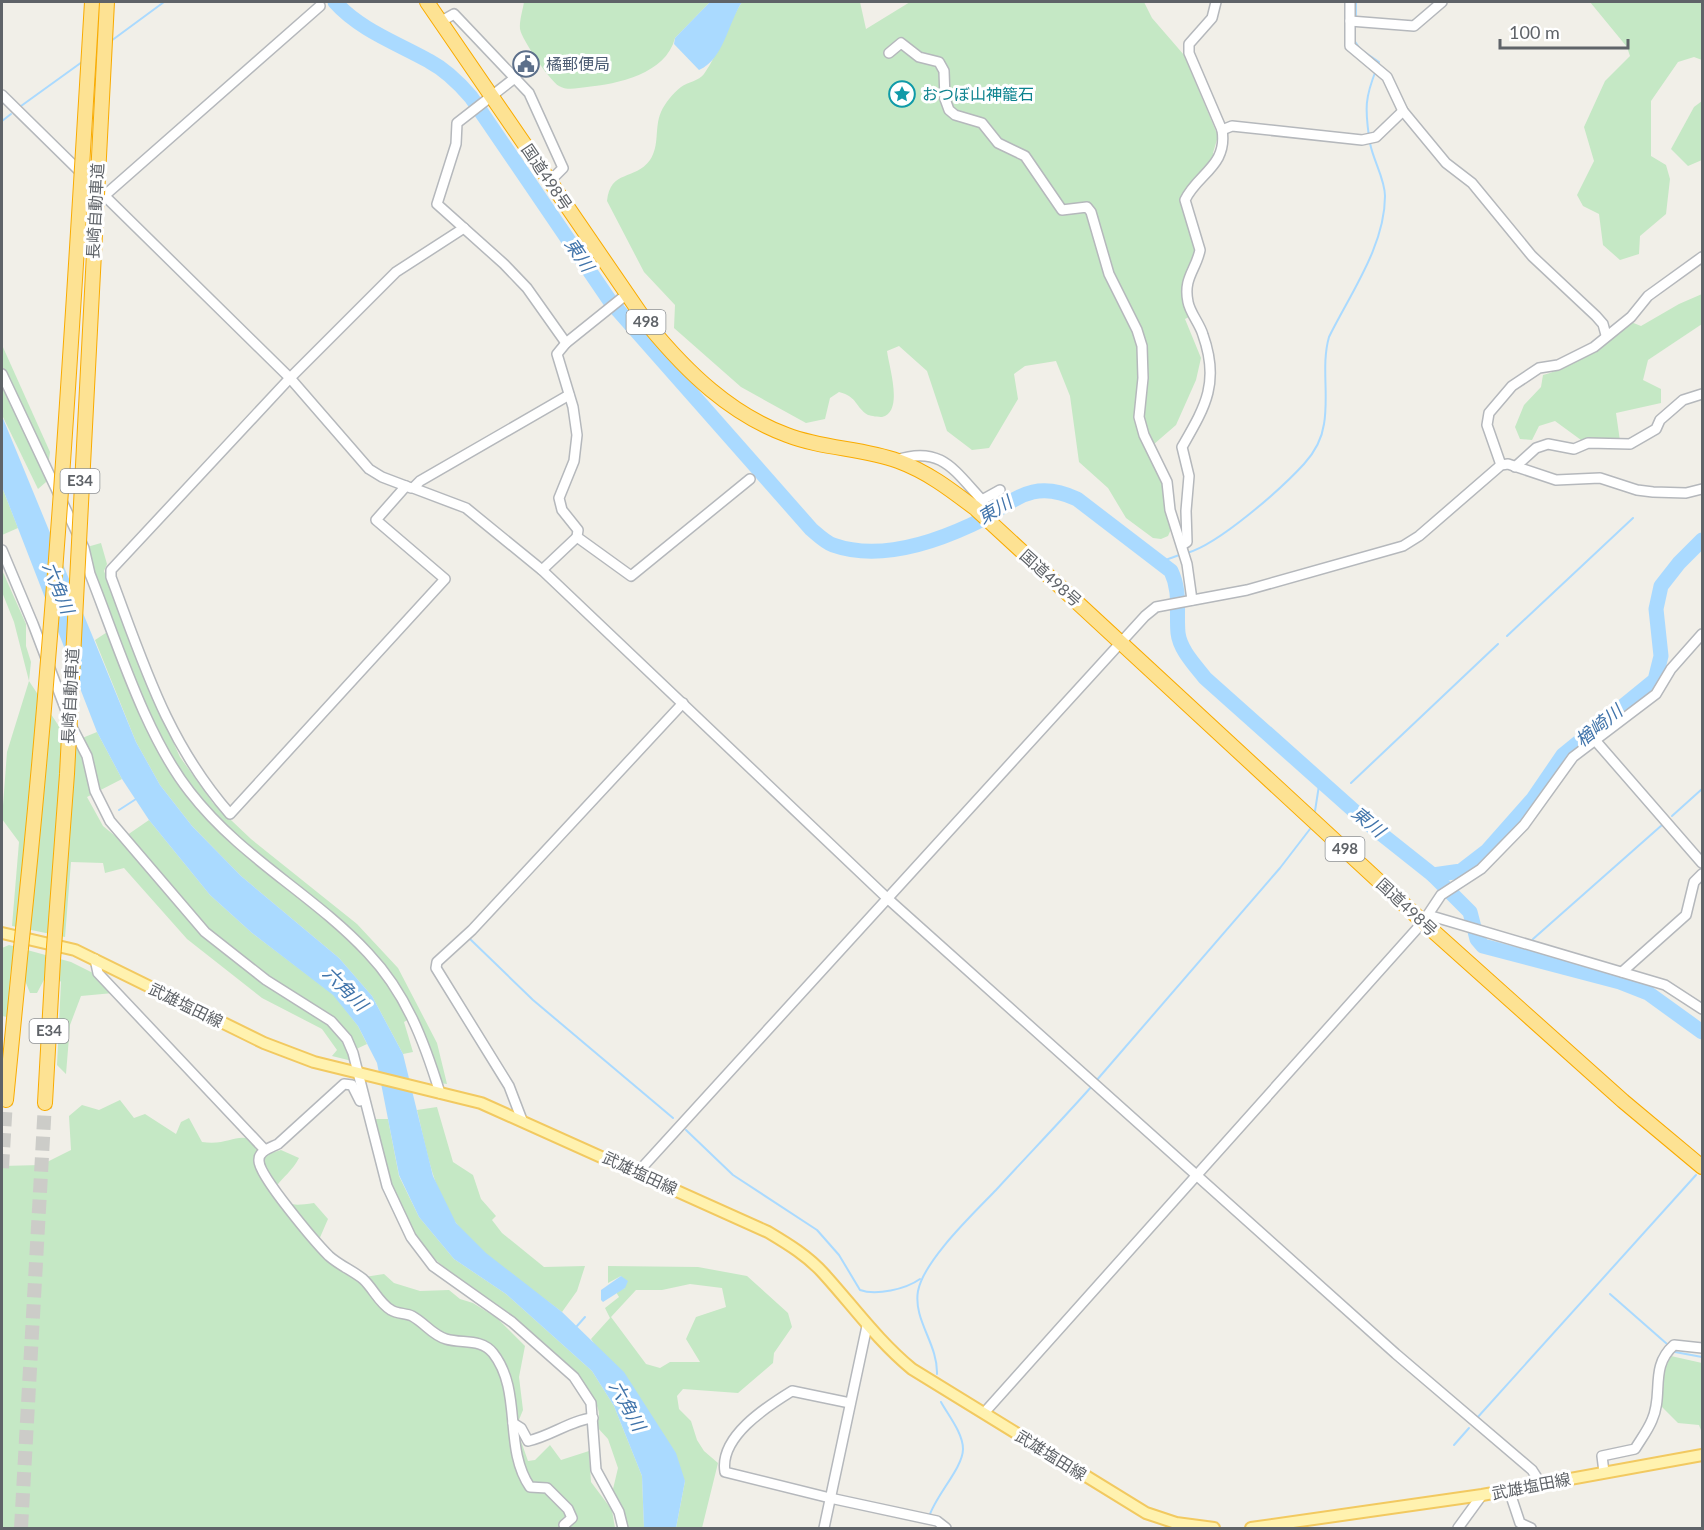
<svg xmlns="http://www.w3.org/2000/svg" width="1704" height="1530" font-family="Lato,'Noto Sans JP',sans-serif">
<style>
.green{fill:#c5e8c5;fill-rule:evenodd}
.water{fill:#aadaff}
.lines{fill:none;stroke-linecap:round;stroke-linejoin:round}
.stream{stroke:#aadaff;stroke-width:2}
.river{stroke:#aadaff;stroke-width:15}
.highway-tunnel{stroke:#ccccc8;stroke-width:14;stroke-dasharray:14 7;stroke-linecap:butt}
.minor-casing{stroke:#b5b8bc;stroke-width:12}
.major-casing{stroke:#f2c960;stroke-width:14}
.highway-casing{stroke:#f9ab00;stroke-width:16}
.minor{stroke:#fff;stroke-width:9}
.major{stroke:#fff2af;stroke-width:10}
.highway{stroke:#fde293;stroke-width:14}
.highway-bridge-casing{stroke:#f9ab00;stroke-width:16;stroke-linecap:butt}
.highway-bridge{stroke:#fde293;stroke-width:14}
.labels{text-anchor:middle;stroke-width:6;stroke-linejoin:round;paint-order:stroke}
.shield{fill:#fff;stroke:#8f9295;stroke-width:1.5}
.shield-label{font-size:15px;font-weight:bold;fill:#5f6368}
.service-label{font-size:16px;fill:#4e5e75;stroke:#fff;text-anchor:start}
.culture-label{font-size:16px;fill:#0d838f;stroke:#fff;text-anchor:start}
.street-label{font-size:16px;fill:#5f6368;stroke:#fff}
.water-label{font-size:18px;font-style:italic;fill:#4174aa;stroke:#fff}
</style>
<rect width="100%" height="100%" fill="#f1efe8"/>
<g class="green">
<path d="M524,2H710L675,38C666,74 617,84 587,87C578,88 567,91 559,86C550,81 522,40 520,29C519,21 523,9 524,2Z"/>
<path d="M742,2H860L866,29L910,2H1144L1152,18L1184,55L1218,136L1213,153L1215,156L1182,198L1181,206L1196,251C1185,272 1177,293 1189,317L1185,319L1201,358L1196,380L1176,425L1146,451L1160,476L1172,527L1168,536L1161,539L1153,538L1126,518L1108,488L1079,462L1070,396L1056,361L1025,366L1014,374L1018,399L989,448L972,450L947,431L927,371L899,346L887,351C889,367 904,412 882,417C879,417 871,416 868,415C855,407 858,397 839,392L830,398L825,419L806,423L741,387L674,328L675,305L644,272L607,201C610,169 635,181 650,160C660,145 654,128 661,112C665,103 673,93 681,87C688,82 699,81 704,74C720,51 727,25 742,2Z"/>
<path d="M1590,2H1702V60L1694,57L1678,62L1651,101V156L1666,165L1670,179L1666,214L1640,236L1639,254L1620,260L1603,245L1599,214L1583,206L1577,195L1594,161L1584,127L1605,81L1630,56L1627,47Z"/>
<path d="M1702,101V160L1688,166L1671,149L1694,107Z"/>
<path d="M1702,294V324L1648,360L1643,380L1661,389V403L1616,413L1620,441L1581,440L1555,421L1539,426L1532,440L1520,439L1515,427L1524,405L1541,387L1543,375C1577,366 1605,346 1631,322L1641,326L1679,304Z"/>
<path d="M2,345L50,452L46,482L38,489L2,415Z"/>
<path d="M2,487L18,528L2,535Z"/>
<path d="M101,543L107,564L104,571L151,694L180,757L213,803L251,839L357,924L398,968L437,1043L447,1084L440,1083L416,1015L404,1022L413,1052L403,1054L372,996L339,958L241,876L192,826L160,785L136,742L95,640L115,627L92,573L87,547Z"/>
<path d="M2,570L26,624V646L31,662L29,681L70,743L97,732L122,779L87,797L103,826L120,840L149,820L210,895L252,933L334,995L358,1026L367,1044L350,1052L352,1061L332,1056L337,1050L322,1029L262,998L187,939L124,868L105,873L103,863L71,862L65,937L12,926L19,842L2,819L7,752L29,681L14,622L2,592Z"/>
<path d="M9,945L71,962L93,973L113,993L81,996L70,1025L66,1074L57,1065L61,982L55,975L46,976L37,993H30L20,968L11,969L7,1017L2,1016V948Z"/>
<path d="M120,1100L134,1118L145,1114L176,1134L181,1122L189,1118L202,1142C236,1147 241,1123 268,1154L281,1150L299,1158C293,1170 283,1177 275,1188C290,1207 291,1206 314,1203L328,1219L315,1249L358,1278L384,1274L394,1283L420,1291L449,1290L460,1299L473,1303L497,1318L525,1346L519,1377L523,1410L516,1427L528,1461L535,1460L550,1445L561,1460L589,1451L591,1482L612,1510L615,1528H2V1166L41,1165L71,1150L69,1116L82,1105L99,1110Z"/>
<path d="M437,1107L453,1162L473,1175L481,1199L496,1216L492,1220L502,1233L544,1267L585,1266L577,1291L562,1312C527,1285 483,1259 456,1223C433,1191 426,1147 417,1110Z"/>
<path d="M374,1119H388L399,1176L419,1217L454,1259L506,1294L592,1371L614,1406L642,1476L644,1528H629L613,1489L618,1468L608,1439L597,1427C598,1421 600,1414 598,1409C593,1381 511,1315 486,1297C461,1278 435,1265 417,1239C392,1203 384,1161 374,1119Z"/>
<path d="M608,1266L698,1267L747,1276L788,1313L792,1327L774,1353L773,1363L738,1393L683,1389L677,1396L679,1409L691,1421L697,1440L704,1451L718,1463L702,1528H676L685,1481L591,1339L610,1318L605,1308L619,1297L616,1292L625,1288L621,1276L608,1283ZM690,1284L722,1288L726,1307L696,1317L686,1339L700,1362H670L660,1368L646,1364L611,1317L636,1290H662Z"/>
<path d="M1671,1356L1702,1363V1433L1699,1425L1678,1423L1659,1404L1662,1374Z"/>
</g>
<g class="water">
<path d="M710,2H742C728,23 724,59 699,70L674,44L675,38Z"/>
<path d="M2,416L136,742L160,785L192,826L241,876L339,958L372,996L403,1054L433,1176L456,1223L486,1253L562,1312L624,1372L676,1453L685,1481L676,1528H644L642,1476L614,1406L592,1371L506,1294L454,1259L419,1217L399,1175L377,1063L358,1026L333,995L252,933L210,895L149,820L122,779L97,732L2,487Z"/>
<path d="M621,1276L628,1281L625,1288L603,1302L601,1300V1290Z"/>
</g>
<g class="lines">
<g class="stream">
<path d="M1356,2V19"/>
<path d="M1354,40L1360,49L1379,62L1378,65"/>
<path d="M111,41L164,2"/>
<path d="M21,106L82,62"/>
<path d="M2,121L11,114"/>
<path d="M1369,137C1365,108 1365,98 1376,70"/>
<path d="M1187,553C1219,544 1281,489 1304,464C1314,453 1322,438 1324,424C1329,395 1321,365 1329,337C1350,294 1385,246 1385,196C1385,179 1373,160 1370,143"/>
<path d="M1160,562L1182,554"/>
<path d="M1507,636L1633,518"/>
<path d="M1351,783L1498,644"/>
<path d="M119,810L136,799"/>
<path d="M1315,811L1320,779"/>
<path d="M1672,816L1702,789"/>
<path d="M470,939L533,1000L673,1118"/>
<path d="M1533,939L1662,825"/>
<path d="M1096,1081L1280,868L1310,829"/>
<path d="M686,1130L733,1175L817,1230L839,1255L860,1290C876,1296 906,1289 920,1279"/>
<path d="M1610,1294L1667,1344"/>
<path d="M577,1326L585,1317"/>
<path d="M1675,1352L1702,1357"/>
<path d="M937,1374C938,1344 913,1320 918,1291C924,1260 974,1213 996,1190C1028,1155 1061,1121 1092,1086"/>
<path d="M1477,1418L1696,1175"/>
<path d="M1454,1445L1469,1428"/>
<path d="M929,1517C935,1496 963,1468 963,1449C963,1433 948,1415 941,1402"/>
</g>
<g class="river">
<path d="M335,2C360,30 397,43 429,61C446,70 459,83 471,97L610,301L811,529C817,534 825,542 833,545C878,561 930,544 971,525C1011,506 1028,476 1077,499L1171,571C1181,592 1176,611 1178,633C1180,650 1195,665 1205,678L1370,825L1433,875L1470,912L1477,939L1483,946L1620,982L1648,993L1702,1032"/>
<path d="M1433,875L1461,871L1487,851L1533,799L1563,755L1655,680L1661,656L1656,609L1661,586L1679,563L1702,540"/>
</g>
<g class="highway-tunnel">
<path d="M2,1168L6,1100"/>
<path d="M21,1528L45,1103"/>
</g>
<g class="minor-casing">
<g id="minor">
<path d="M1350,2V46L1387,77L1403,111L1446,163L1472,183L1532,256L1596,316L1603,324L1606,335"/>
<path d="M1350,21L1414,26L1442,2"/>
<path d="M440,22L454,14L529,93L563,168L550,181"/>
<path d="M889,53L901,43L919,57L939,62L944,71L945,99L949,110L955,115L982,123L998,143L1025,156L1062,210L1087,207L1091,212L1109,274L1137,330L1142,346L1143,378L1139,417L1144,435L1167,482L1170,510L1187,564L1192,600"/>
<path d="M516,77L457,123L456,144L437,204L504,264L527,288L566,343"/>
<path d="M2,95L290,378L369,469L382,477L411,488"/>
<path d="M1222,130L1232,126L1362,140L1376,137L1403,111"/>
<path d="M104,196L320,6"/>
<path d="M627,294L566,343L557,354L573,407L577,435L574,461L559,498L562,510L578,530L577,537L631,576L750,479"/>
<path d="M2,374L84,548L90,574C117,642 145,735 190,792C241,858 313,894 368,953C406,993 424,1041 440,1093"/>
<path d="M569,395L420,481L413,488L466,508L542,570L887,898L1396,1354L1532,1470L1541,1484"/>
<path d="M896,460C941,445 954,470 982,500L976,509"/>
<path d="M1501,465L1487,425L1489,413L1512,386L1539,368L1558,365L1594,347L1631,317L1648,296L1702,257"/>
<path d="M1515,467L1536,448L1548,444L1574,449L1588,443L1630,444L1656,429L1660,420L1683,400L1702,394"/>
<path d="M406,486L376,520L445,579L230,814C167,742 144,665 111,577V570L290,378L396,272L464,228"/>
<path d="M982,500L1000,490"/>
<path d="M1182,545L1187,542L1186,511L1189,476L1182,447C1205,407 1220,383 1203,335C1200,324 1190,313 1188,302C1183,278 1196,270 1200,250L1185,200C1197,174 1228,166 1222,130L1189,53V44L1212,18L1216,2"/>
<path d="M2,550L33,624L73,729L87,756L95,791L110,821L205,932L266,980L331,1021L347,1039L353,1053L387,1186L411,1237L433,1266L512,1322L574,1377L591,1403L596,1470L619,1512L623,1528"/>
<path d="M542,570L577,537"/>
<path d="M1594,739L1702,863"/>
<path d="M1428,915L1665,985L1702,1009"/>
<path d="M95,959L98,973L265,1150"/>
<path d="M1622,972L1686,915L1694,882L1702,874"/>
<path d="M360,1101L352,1085L344,1084L278,1144C270,1148 258,1151 259,1161C259,1176 316,1243 329,1256C339,1265 353,1271 363,1279C373,1288 379,1303 391,1310C397,1314 406,1313 412,1316C425,1323 432,1335 446,1339C462,1344 481,1338 493,1353C523,1391 503,1448 530,1487L547,1488L568,1509L572,1518L564,1525"/>
<path d="M522,1120L509,1086L436,968L437,962L472,930L683,703"/>
<path d="M638,1172L1145,616L1156,607L1247,590L1403,546L1419,536L1501,465L1508,464L1556,480L1600,478L1637,490L1653,492L1686,493L1702,489"/>
<path d="M850,1403L792,1391C766,1407 719,1437 725,1472L830,1498L937,1521L946,1528"/>
<path d="M984,1413L1423,922L1441,895L1481,869L1524,825L1573,757L1656,694L1671,669L1702,634"/>
<path d="M513,1423L521,1428L528,1441C551,1436 571,1420 593,1418"/>
<path d="M1604,1472L1602,1456L1635,1449C1641,1439 1648,1430 1652,1420C1664,1394 1649,1367 1674,1345L1702,1348"/>
<path d="M1509,1490L1520,1523L1531,1528"/>
<path d="M824,1528L867,1326"/>
<path d="M1458,1528L1482,1495"/>
</g>
</g>
<g class="major-casing">
<g id="major">
<path d="M2,933L75,950L264,1043L314,1062L481,1103L768,1232C788,1244 808,1256 824,1274C853,1306 878,1341 912,1369L1146,1513L1176,1523L1214,1528"/>
<path d="M1251,1528L1482,1495L1702,1455"/>
</g>
</g>
<g class="highway-casing">
<g id="highway">
<path d="M427,2L649,326C687,372 730,414 787,435C823,449 863,448 898,461C928,472 951,490 976,509L1423,922L1623,1101L1702,1167"/>
<path d="M6,1100L21,948"/>
<path d="M45,1103L53,960"/>
</g>
</g>
<use href="#minor" class="minor"/>
<use href="#major" class="major"/>
<use href="#highway" class="highway"/>
<g class="highway-bridge-casing">
<g id="highway-bridge">
<path d="M21,948C55,633 73,317 92,2"/>
<path d="M53,960L67,774L107,2"/>
</g>
</g>
<use href="#highway-bridge" class="highway-bridge"/>
</g>
<defs>
<g id="civic-ring" transform="scale(1.35)"><circle r="9.5" fill="#fff" stroke="#5c6f8a" stroke-width="1.5"/><path d="M-.6-6.5H3V-4.5H.6V-3L4-1V1h2V6H-6V1h2V-1L-.6-3ZM-1.2 2.5V6h2.4V2.5Z" fill="#5c6f8a"/></g>
<g id="sight-ring" transform="scale(1.35)"><circle r="9.5" fill="#fff" stroke="#0f9aa8" stroke-width="1.5"/><path d="M0-6L1.8-2.2L6-1.7L2.9 1.2L3.7 5.4L0 3.3L-3.7 5.4L-2.9 1.2L-6-1.7L-1.8-2.2Z" fill="#0f9aa8"/></g>
</defs>
<g fill-rule="evenodd">
<use href="#civic-ring" x="526" y="64"/>
<use href="#sight-ring" x="902" y="94"/>
</g>
<g class="labels">
<g class="shield">
<rect x="626.5" y="310" width="39" height="24" rx="4.5"/>
<rect x="60.5" y="469" width="39" height="24" rx="4.5"/>
<rect x="1325.5" y="837" width="39" height="24" rx="4.5"/>
<rect x="29.5" y="1019" width="39" height="24" rx="4.5"/>
</g>
<g class="shield-label">
<text x="646" y="327">498</text>
<text x="80" y="486">E34</text>
<text x="1345" y="854">498</text>
<text x="49" y="1036">E34</text>
</g>
<g class="service-label">
<text x="546" y="70">橘郵便局</text>
</g>
<g class="culture-label">
<text x="922" y="100">おつぼ山神籠石</text>
</g>
<g class="street-label">
<text transform="translate(547 177) rotate(56)" y="6">国道498号</text>
<text transform="translate(95 211) rotate(-87)" y="6">長崎自動車道</text>
<text transform="translate(1051 578) rotate(42)" y="6">国道498号</text>
<text transform="translate(70 696) rotate(-87)" y="6">長崎自動車道</text>
<text transform="translate(1407 907) rotate(43)" y="6">国道498号</text>
<text transform="translate(186 1005) rotate(26)" y="6">武雄塩田線</text>
<text transform="translate(640 1173) rotate(25)" y="6">武雄塩田線</text>
<text transform="translate(1051 1455) rotate(32)" y="6">武雄塩田線</text>
<text transform="translate(1531 1486) rotate(-11)" y="6">武雄塩田線</text>
</g>
<g class="water-label">
<text transform="translate(579 255) rotate(56)" y="6">東川</text>
<text transform="translate(995 510) rotate(-31)" y="6">東川</text>
<text transform="translate(58 588) rotate(68)" y="6">六角川</text>
<text transform="translate(1599 726) rotate(-39)" y="6">楢崎川</text>
<text transform="translate(1368 822) rotate(40)" y="6">東川</text>
<text transform="translate(345 989) rotate(45)" y="6">六角川</text>
<text transform="translate(627 1406) rotate(61)" y="6">六角川</text>
</g>
</g>
<rect width="1704" height="1530" fill="none" stroke="#5f6368" stroke-width="6"/>
<path d="M1500 39v9h128v-9" fill="none" stroke="#5f6368" stroke-width="3"/>
<text x="1509" y="39" font-size="18" fill="#5f6368" stroke="#ffffff" stroke-width="4.5" paint-order="stroke">100 m</text>
</svg>
